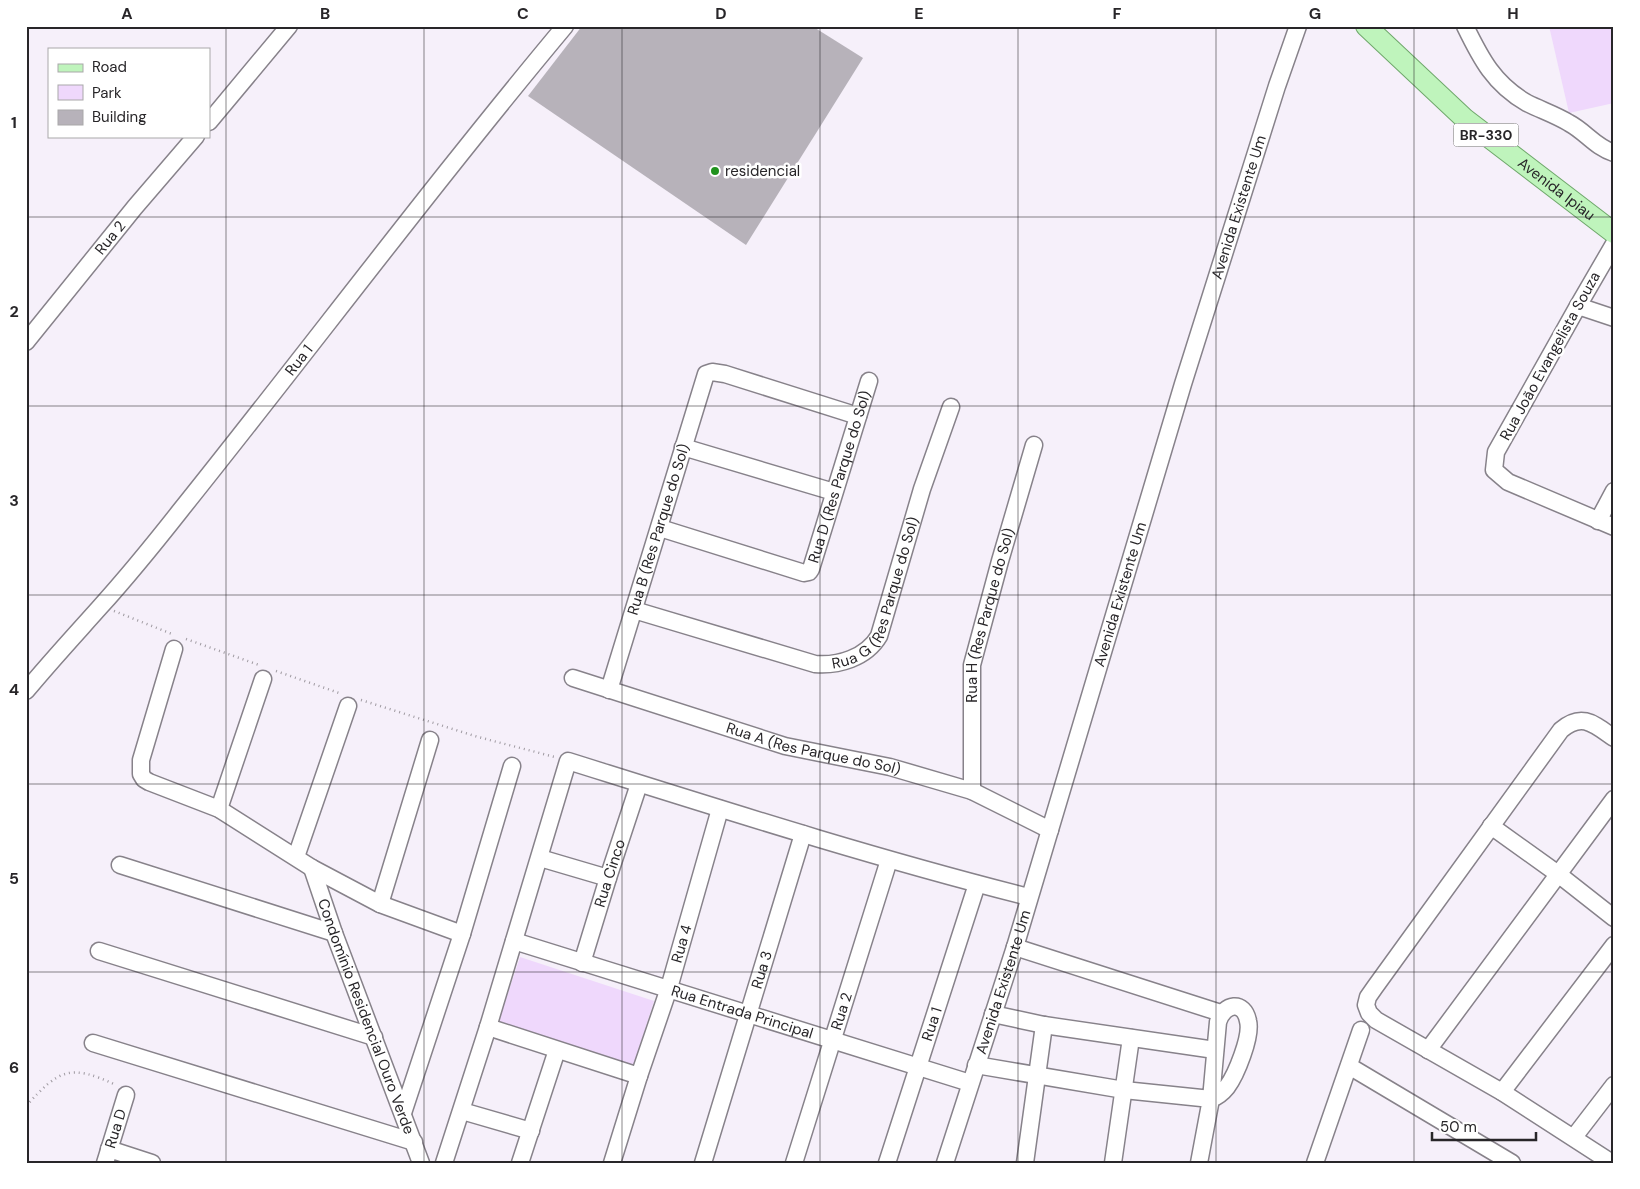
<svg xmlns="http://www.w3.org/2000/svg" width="1640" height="1189" font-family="'DM Sans',sans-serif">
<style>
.green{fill:#efd8fc}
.building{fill:#b7b2ba}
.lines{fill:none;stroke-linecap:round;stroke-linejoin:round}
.minor-casing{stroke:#87828a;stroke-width:19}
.major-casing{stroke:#6fa76b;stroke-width:22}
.path{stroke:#9f9aa1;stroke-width:2.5;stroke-dasharray:1 4;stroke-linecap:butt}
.minor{stroke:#fff;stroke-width:16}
.major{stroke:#bff4bc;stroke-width:20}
.grid{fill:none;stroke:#282629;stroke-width:1;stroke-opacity:0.55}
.poi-dot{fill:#20921d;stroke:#fff;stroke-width:2}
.labels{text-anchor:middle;stroke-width:5;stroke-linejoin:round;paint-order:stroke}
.shield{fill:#fff;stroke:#686769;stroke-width:1}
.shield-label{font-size:14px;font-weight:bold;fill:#282629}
.poi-label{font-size:15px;fill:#282629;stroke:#fff;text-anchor:start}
.street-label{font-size:15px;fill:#282629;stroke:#fff}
.neatline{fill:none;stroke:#282629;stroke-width:2}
.grid-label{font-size:16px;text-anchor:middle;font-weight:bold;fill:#282629}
</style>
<rect width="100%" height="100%" fill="#f6f0fa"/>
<g class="green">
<path d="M1549,26H1614V103L1569,113Z"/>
<path d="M520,957L654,1001L633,1067L498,1023Z"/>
</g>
<path class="building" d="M582,26H812L863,58L746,245L528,96Z"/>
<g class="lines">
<g class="minor-casing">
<g id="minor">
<path d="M1465,26C1481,59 1494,84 1527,103C1541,110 1556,115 1569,123C1586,132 1595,147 1614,153"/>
<path d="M209,122L289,26"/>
<path d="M1614,244L1578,306L1496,452L1494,470L1508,482L1614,527"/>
<path d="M1578,306L1614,318"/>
<path id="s1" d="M26,342L135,207L196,136"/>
<path d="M683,447L834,492"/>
<path d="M1598,521L1614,491"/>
<path id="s2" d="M660,528L804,573L809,572L811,569L869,381"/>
<path id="s3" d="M634,610L815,664C838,666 866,658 879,636L922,489L951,407"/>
<path d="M174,649L141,760V774L144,779L149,782L219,809L312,868L380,904L462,934"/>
<path id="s4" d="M573,678L785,746L890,767L972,791L1050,830"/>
<path id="s5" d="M609,690L706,374L712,372L725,374L858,416"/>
<path id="s6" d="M26,691C50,662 75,635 100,607C128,576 154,544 180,511C309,350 433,184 565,26"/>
<path id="s7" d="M972,791V665L1000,561L1034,445"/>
<path d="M219,809L263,679"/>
<path d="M1491,826L1558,874L1614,918"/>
<path d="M296,857L348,706"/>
<path d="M540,858L608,878"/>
<path d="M120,865L334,933"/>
<path id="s8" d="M312,868L334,933L421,1163"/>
<path d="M380,904L430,740"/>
<path id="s9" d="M514,941L970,1083"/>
<path d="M1015,947L1221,1013"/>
<path d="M99,951L374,1037"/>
<path id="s10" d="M582,963L608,878L639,784"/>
<path d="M993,1014L1044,1025L1215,1050"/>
<path d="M488,1027L639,1076"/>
<path d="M93,1043L414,1142"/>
<path d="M1428,1050L1614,799"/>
<path d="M976,1065L1124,1090L1211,1099C1217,1097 1223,1092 1227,1087C1236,1075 1252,1036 1248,1021C1244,1000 1224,1003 1218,1022L1211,1099L1199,1163"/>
<path d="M1349,1066L1512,1163"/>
<path d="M1502,1092L1614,945"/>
<path d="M462,1111L531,1131"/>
<path d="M403,1113L462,934L512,766"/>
<path d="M1574,1137L1614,1085"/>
<path d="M109,1149L152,1163"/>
<path id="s11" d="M105,1163L126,1095"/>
<path d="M444,1163L488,1027L568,761C721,809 874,858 1029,897"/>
<path d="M520,1163L557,1050"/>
<path id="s12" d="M612,1163L639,1076L669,988L720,809"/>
<path id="s13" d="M703,1163L803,834"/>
<path id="s14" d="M794,1163L889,860"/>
<path id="s15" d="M887,1163L977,884"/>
<path id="s16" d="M945,1163L1015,947L1183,384L1277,86L1298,26"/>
<path d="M1025,1163L1044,1025"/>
<path d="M1113,1163L1131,1038"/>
<path d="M1315,1163L1361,1030"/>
<path d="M1612,1163L1502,1092L1376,1020L1369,1013L1366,1005L1368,997L1375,987L1561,730C1582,712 1594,724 1614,738"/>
</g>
</g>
<g class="major-casing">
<g id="major">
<path id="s17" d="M1366,26L1465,119L1614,233"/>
</g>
</g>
<g class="path">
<path d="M114,611L172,634"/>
<path d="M186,639L259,665"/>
<path d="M276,671L342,694"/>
<path d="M361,700L478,737L555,757"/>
<path d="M26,1106C59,1070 69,1063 116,1085"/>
</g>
<use href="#minor" class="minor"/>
<use href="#major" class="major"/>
</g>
<path class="grid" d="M226,26V1163M424,26V1163M622,26V1163M820,26V1163M1018,26V1163M1216,26V1163M1414,26V1163M26,217H1614M26,406H1614M26,595H1614M26,784H1614M26,972H1614"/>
<circle class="poi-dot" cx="715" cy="171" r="5"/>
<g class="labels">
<rect class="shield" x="1453.5" y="123.5" width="65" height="23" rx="4"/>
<g class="shield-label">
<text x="1486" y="140">BR-330</text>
</g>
<g class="poi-label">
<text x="725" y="176">residencial</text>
</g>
<g class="street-label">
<text dy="5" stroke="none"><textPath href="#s17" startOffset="251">Avenida Ipiau</textPath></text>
<text dy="5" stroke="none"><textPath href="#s16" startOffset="1000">Avenida Existente Um</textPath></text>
<text dy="5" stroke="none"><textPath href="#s1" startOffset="134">Rua 2</textPath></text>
<text transform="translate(1550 356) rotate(-61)" y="5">Rua João Evangelista Souza</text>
<text dy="5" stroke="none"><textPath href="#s6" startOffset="429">Rua 1</textPath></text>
<text dy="5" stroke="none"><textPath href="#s2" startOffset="256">Rua D (Res Parque do Sol)</textPath></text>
<text dy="5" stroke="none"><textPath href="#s5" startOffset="168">Rua B (Res Parque do Sol)</textPath></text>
<text dy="5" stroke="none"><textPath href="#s3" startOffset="296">Rua G (Res Parque do Sol)</textPath></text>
<text dy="5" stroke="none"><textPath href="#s16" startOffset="595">Avenida Existente Um</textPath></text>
<text dy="5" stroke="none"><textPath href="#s7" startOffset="178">Rua H (Res Parque do Sol)</textPath></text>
<text dy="5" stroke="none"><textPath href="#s4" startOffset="251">Rua A (Res Parque do Sol)</textPath></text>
<text dy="5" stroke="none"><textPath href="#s10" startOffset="94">Rua Cinco</textPath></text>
<text dy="5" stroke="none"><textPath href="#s12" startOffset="230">Rua 4</textPath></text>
<text dy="5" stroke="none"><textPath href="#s13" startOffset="202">Rua 3</textPath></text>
<text dy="5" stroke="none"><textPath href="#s16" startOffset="190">Avenida Existente Um</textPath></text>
<text dy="5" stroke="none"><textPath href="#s14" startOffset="159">Rua 2</textPath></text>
<text dy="5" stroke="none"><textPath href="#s9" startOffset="239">Rua Entrada Principal</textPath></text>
<text dy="5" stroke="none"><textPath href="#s8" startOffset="158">Condomínio Residencial Ouro Verde</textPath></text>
<text dy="5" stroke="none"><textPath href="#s15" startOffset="146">Rua 1</textPath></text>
<text dy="5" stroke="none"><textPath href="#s11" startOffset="36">Rua D</textPath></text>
</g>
</g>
<rect width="1640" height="1189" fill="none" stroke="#ffffff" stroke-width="55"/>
<rect x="48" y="48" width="162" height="90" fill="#ffffff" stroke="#a9a8a9"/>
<rect x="58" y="64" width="25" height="8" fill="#bff4bc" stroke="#a9a8a9"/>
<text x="92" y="72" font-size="15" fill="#282629">Road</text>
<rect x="58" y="85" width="25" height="15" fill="#efd8fc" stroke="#a9a8a9"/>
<text x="92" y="98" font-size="15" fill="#282629">Park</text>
<rect x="58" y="110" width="25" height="15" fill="#b7b2ba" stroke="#a9a8a9"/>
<text x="92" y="122" font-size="15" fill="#282629">Building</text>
<path d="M1432 1132v8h104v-8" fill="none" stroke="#282629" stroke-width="2.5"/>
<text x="1440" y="1132" font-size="15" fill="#282629" stroke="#ffffff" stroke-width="4" paint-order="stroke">50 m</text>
<rect x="28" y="28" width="1584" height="1134" class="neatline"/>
<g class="grid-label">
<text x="127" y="19">A</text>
<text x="325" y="19">B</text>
<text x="523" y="19">C</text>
<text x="721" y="19">D</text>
<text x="919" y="19">E</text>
<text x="1117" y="19">F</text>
<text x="1315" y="19">G</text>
<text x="1513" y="19">H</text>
<text x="14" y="128">1</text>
<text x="14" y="317">2</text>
<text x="14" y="506">3</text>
<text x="14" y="695">4</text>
<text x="14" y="884">5</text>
<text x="14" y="1073">6</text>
</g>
</svg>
